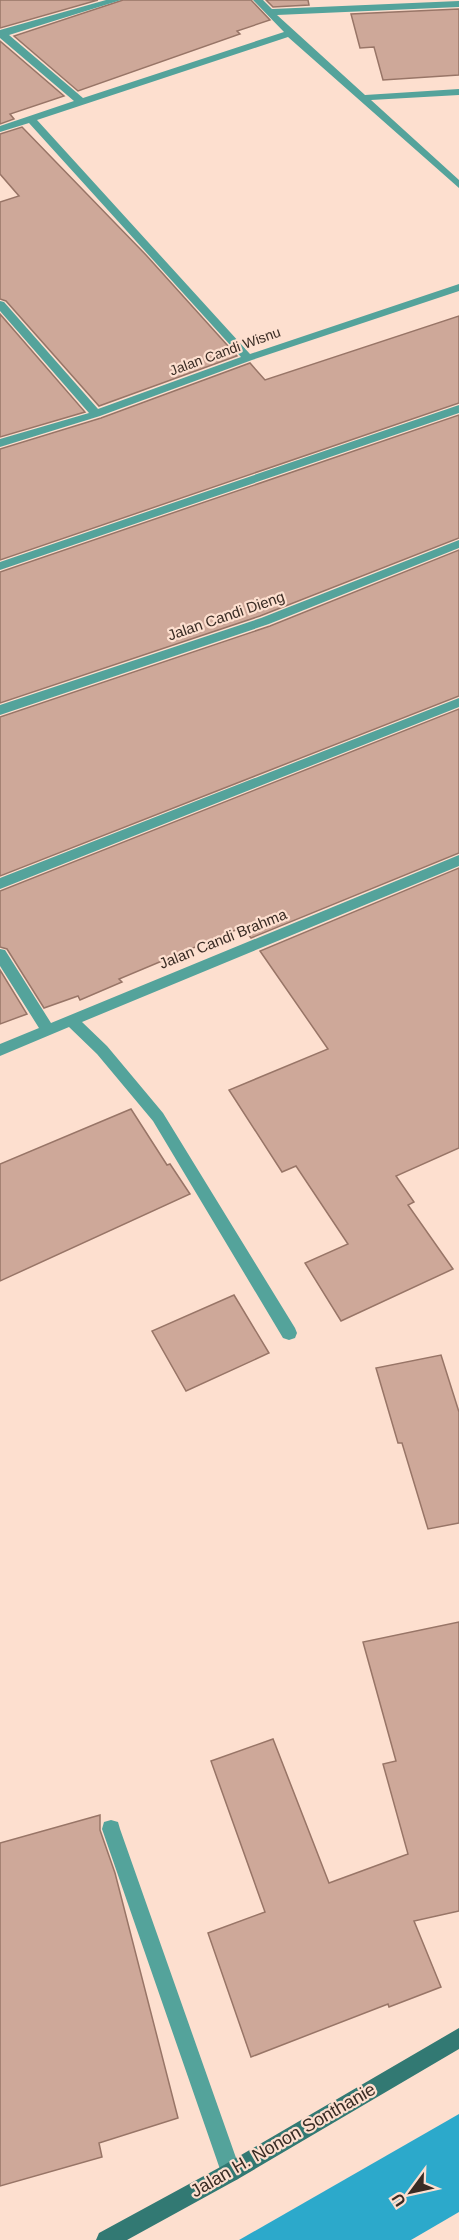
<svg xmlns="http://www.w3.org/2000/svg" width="459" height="2240" font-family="Helvetica,sans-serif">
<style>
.water{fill:#2ca9cb}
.building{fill:#cea899;stroke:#987567;stroke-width:1.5}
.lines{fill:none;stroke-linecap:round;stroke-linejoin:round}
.lane{fill:#54a39b;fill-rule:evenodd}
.street{fill:#54a39b;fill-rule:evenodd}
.secondary{fill:#327973;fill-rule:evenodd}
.labels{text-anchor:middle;stroke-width:4.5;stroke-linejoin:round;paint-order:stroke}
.far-street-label{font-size:14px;fill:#3a2c24;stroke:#fddfcf}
.street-label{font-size:15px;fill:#3a2c24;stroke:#fddfcf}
.near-street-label{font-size:18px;fill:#3a2c24;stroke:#fddfcf}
</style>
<rect width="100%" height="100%" fill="#fddfcf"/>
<path class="water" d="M459,2114V2212L411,2240H239Z"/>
<g class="building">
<path d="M0,0H98L0,28Z"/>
<path d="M123,0H251L270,20L237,31L240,34L78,91L14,36Z"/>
<path d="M266,0H308L309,5L273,7Z"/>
<path d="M459,9V75L383,80L374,47L360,48L351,14Z"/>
<path d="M0,41L64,96L10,114L14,119L0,124Z"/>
<path d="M22,127L146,255L237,356L99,406L6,301L0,299V202L19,196L0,174V134Z"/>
<path d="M0,314L85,412L0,437Z"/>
<path d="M459,316V403L0,560V449L101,418L250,363L265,380Z"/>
<path d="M459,415V538L260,616L0,703V572Z"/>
<path d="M459,550V696L0,876V717L270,626Z"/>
<path d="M459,709V853L251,938L243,927L119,979L122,982L80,1000L78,996L44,1008L7,949L0,947V891Z"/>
<path d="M459,868V1148L396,1176L414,1202L408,1205L453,1269L341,1321L305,1263L348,1244L296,1166L282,1172L229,1090L328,1049L260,951Z"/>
<path d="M0,970L27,1014L0,1024Z"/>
<path d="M131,1109L167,1165L170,1164L190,1194L0,1281V1164Z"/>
<path d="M234,1295L269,1353L186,1391L152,1331Z"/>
<path d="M441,1355L459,1412V1523L428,1529L402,1443H398L376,1368Z"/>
<path d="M459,1622V1911L414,1921L441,1987L389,2007L388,2004L251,2057L208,1933L265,1912L211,1761L273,1739L329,1883L408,1854L383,1764L396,1761L363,1642Z"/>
<path d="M100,1815V1830L115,1873L178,2118L99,2143L102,2157L0,2186V1843Z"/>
</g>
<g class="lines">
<path class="lane" d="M111,1820L118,1822L120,1829L241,2172L238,2179L231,2182L224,2179L221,2172L102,1829L104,1822Z"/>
<g class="street">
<path d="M106,0H121L9,35L83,98L284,32L253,0H263L272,9L459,1V7L277,15L365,95L459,89V95L371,100L459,180V188L288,37L37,120L250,354L459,284V291L252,360L100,416L0,447V439L89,413L0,311V301L4,302L98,409L241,357L29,123L0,132V126L74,101L0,38V30Z"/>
<path d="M459,405V413L0,570V562Z"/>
<path d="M459,540V548L269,624L0,715V705L261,618Z"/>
<path d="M459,698V707L0,889V878Z"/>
<path d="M459,855V866L82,1022L107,1046L163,1113L295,1328L297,1333L295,1338L289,1340L283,1338L153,1121L97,1054L69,1027L0,1056V1044L39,1028L0,966V949L5,950L51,1023Z"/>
</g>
<path class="secondary" d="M459,2028V2049L238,2179L127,2240H96L99,2233L224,2165Z"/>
</g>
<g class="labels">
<g class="far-street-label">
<text transform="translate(225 351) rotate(-20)" y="5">Jalan Candi Wisnu</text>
</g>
<g class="street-label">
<text transform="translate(226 616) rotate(-19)" y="5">Jalan Candi Dieng</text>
<text transform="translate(223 939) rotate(-22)" y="5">Jalan Candi Brahma</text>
</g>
<g class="near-street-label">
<text transform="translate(283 2140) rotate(-30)" y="6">Jalan H. Nonon Sonthanie</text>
</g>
</g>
<g transform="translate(411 2192) rotate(237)" stroke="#fddfcf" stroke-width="4.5" paint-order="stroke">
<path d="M0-4.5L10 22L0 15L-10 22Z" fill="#3a2c24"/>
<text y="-9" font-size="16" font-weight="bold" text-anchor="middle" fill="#3a2c24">U</text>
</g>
</svg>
